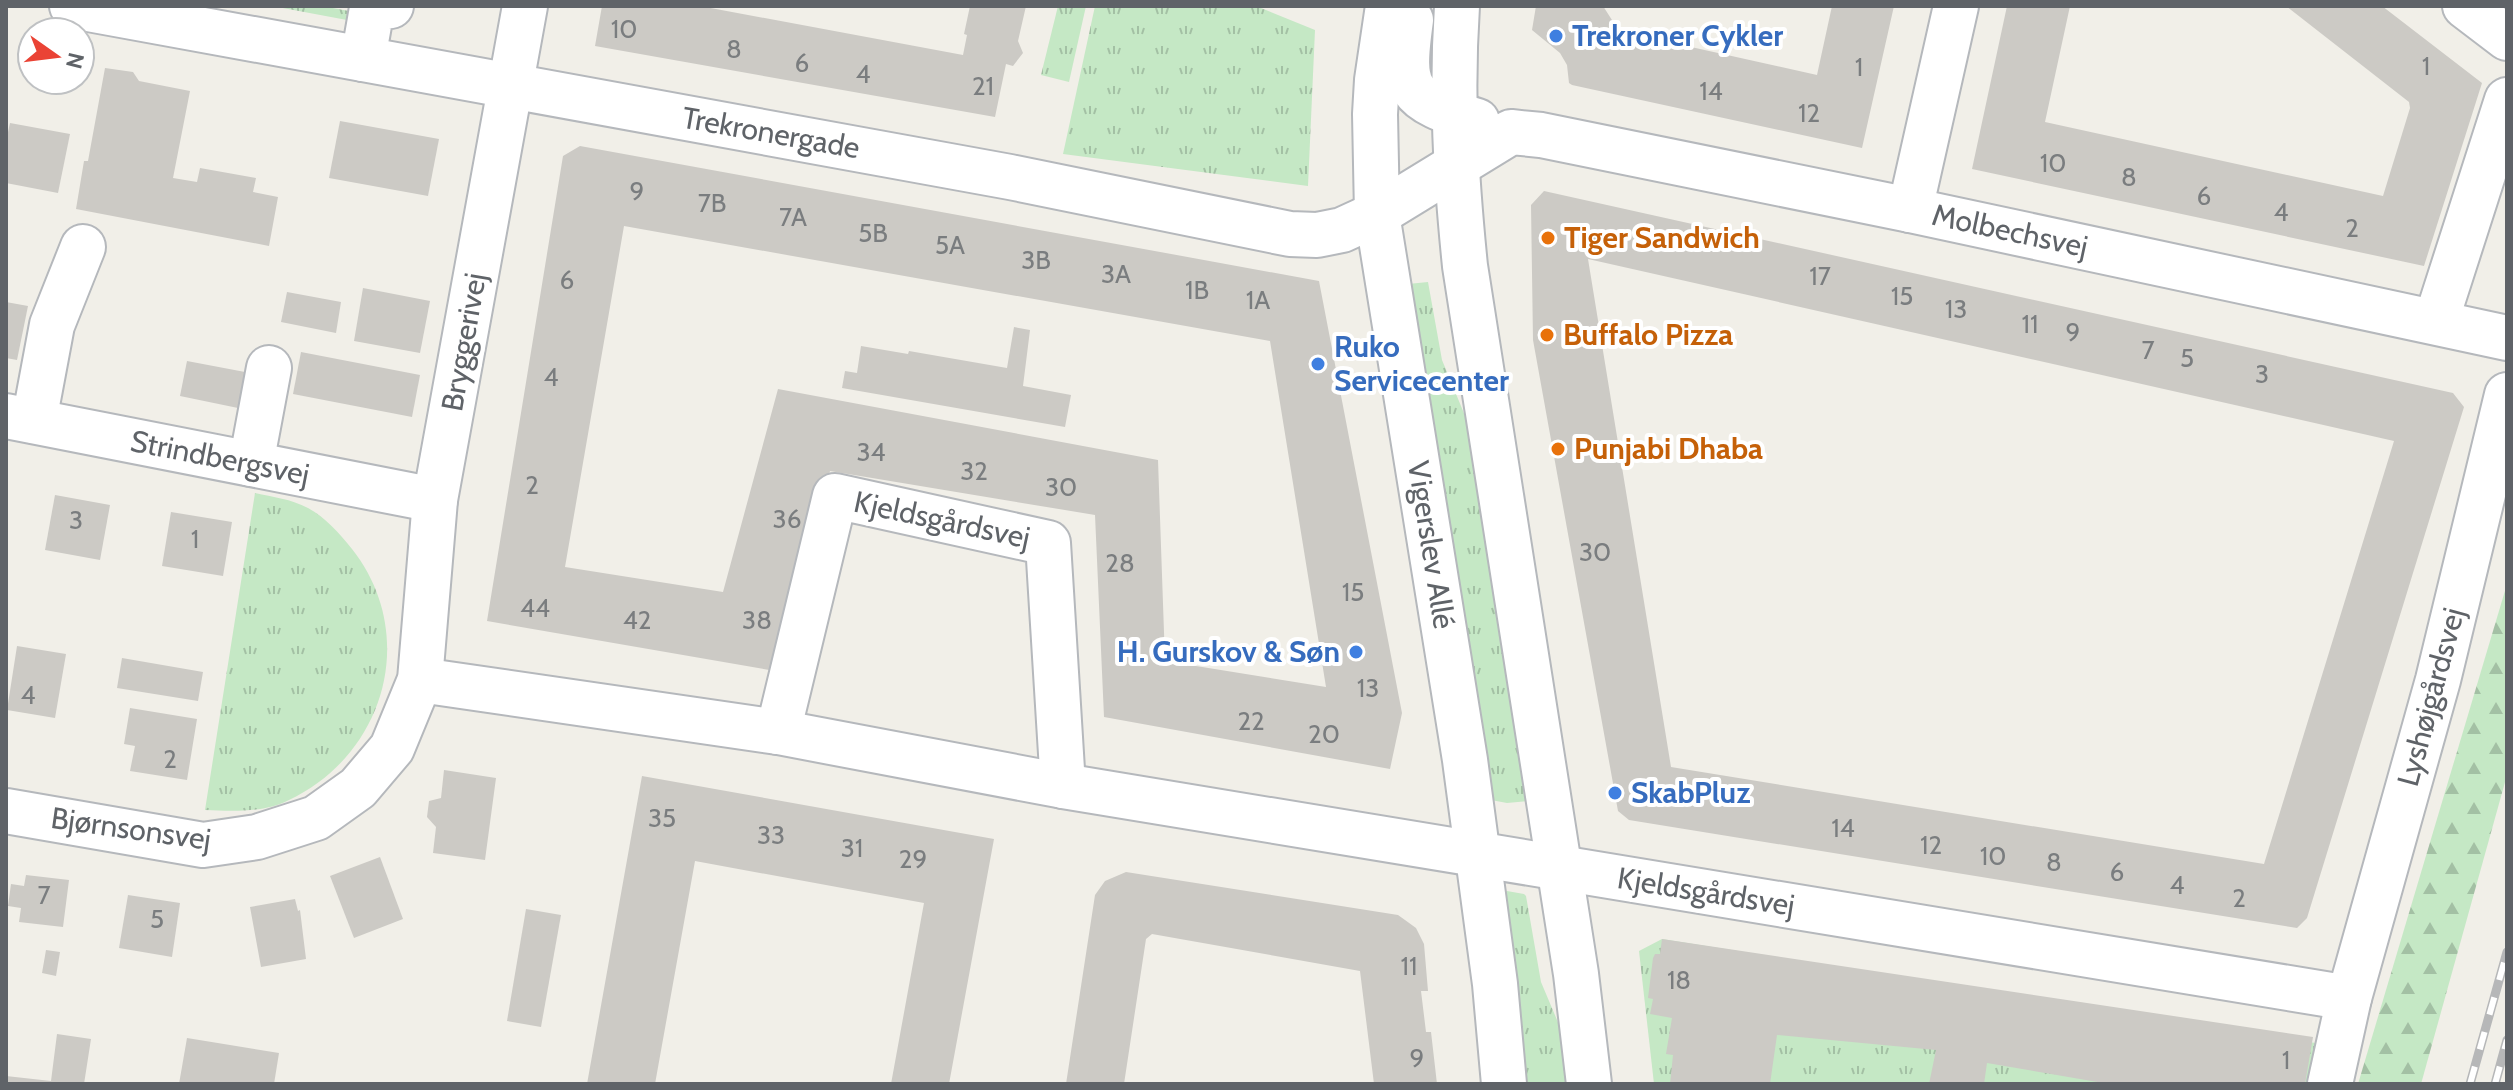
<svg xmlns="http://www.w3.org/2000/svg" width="2513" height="1090" font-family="Cabin,sans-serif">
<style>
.grass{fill:url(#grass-tufts)}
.forest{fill:url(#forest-firs)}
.building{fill:#cccac5;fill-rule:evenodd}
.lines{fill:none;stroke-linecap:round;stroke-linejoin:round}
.minor-casing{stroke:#b5b8bc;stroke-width:48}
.minor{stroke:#fff;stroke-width:44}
.rail-casing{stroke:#b6b7b8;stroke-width:9}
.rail{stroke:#fff;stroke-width:6;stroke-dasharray:18;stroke-linecap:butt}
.shop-dot{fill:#3f7fe0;stroke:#fff;stroke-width:3}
.food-dot{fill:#e8710a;stroke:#fff;stroke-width:3}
.labels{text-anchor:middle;stroke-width:8;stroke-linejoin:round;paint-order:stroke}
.number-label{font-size:26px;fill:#7a7d7f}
.shop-label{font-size:30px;font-weight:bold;fill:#366cbe;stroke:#fff;text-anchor:start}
.street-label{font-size:30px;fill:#5f6368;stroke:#fff}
.food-label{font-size:30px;font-weight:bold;fill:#c56008;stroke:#fff;text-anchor:start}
</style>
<defs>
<pattern id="grass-tufts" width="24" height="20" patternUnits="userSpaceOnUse" patternTransform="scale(2)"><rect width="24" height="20" fill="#c5e8c5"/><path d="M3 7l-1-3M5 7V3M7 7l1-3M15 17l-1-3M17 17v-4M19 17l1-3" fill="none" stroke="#a3c0a4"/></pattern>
<pattern id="forest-firs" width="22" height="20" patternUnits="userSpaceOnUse" patternTransform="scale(2)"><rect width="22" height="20" fill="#c5e8c5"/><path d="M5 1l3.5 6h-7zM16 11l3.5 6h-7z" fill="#a3c0a4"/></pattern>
</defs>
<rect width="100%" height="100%" fill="#f1efe8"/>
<g class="grass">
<path d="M272,6H322L365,14L363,23Z"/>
<path d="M1058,6H1086L1069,82L1041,75Z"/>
<path d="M1095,6H1256L1315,30L1308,186L1063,154Z"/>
<path d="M1428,282L1442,360L1468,423L1529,801L1507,803L1491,800L1408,284Z"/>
<path d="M255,493C273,497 291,499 308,508C325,517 340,534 352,549C419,634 386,754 289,800C264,813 232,811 205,810Z"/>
<path d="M1507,891L1524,894L1526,896L1541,982L1565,1039L1572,1084H1522L1505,892Z"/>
<path d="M1662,939L2353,1049L2342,1084H1654L1639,951Z"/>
</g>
<path class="forest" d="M2507,584V775L2421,1084H2358Z"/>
<g class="building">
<path d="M602,6H700L963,55L967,35L964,34L970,6H1026L1018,41L1023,53L1013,66L1006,64L995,117L595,46Z"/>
<path d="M1536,6H1603L1619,31L1817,75L1832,6H1894L1862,148L1572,85L1569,83L1567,65L1560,53L1532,30Z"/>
<path d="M2007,6H2070L2045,122L2383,196L2410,108L2409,102L2286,6H2382L2482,83L2424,266L1972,169Z"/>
<path d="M105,68L133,72L139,81L190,91L173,178L197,182L200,168L256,178L253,192L278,197L269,246L76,209L84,161H88Z"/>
<path d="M340,121L439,139L428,196L329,178Z"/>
<path d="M10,123L70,134L58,193L6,183V141Z"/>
<path d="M580,146L1319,281L1402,713L1390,769L1104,717L1095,515L830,471L775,671L487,621L563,156ZM624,226L1270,341L1326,687L1165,661L1158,460L778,389L723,592L565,567Z"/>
<path d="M1544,191L2453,393L2464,407L2307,918L2297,928L1629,820L1618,811L1533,340L1531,205ZM1588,259L2394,441L2264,864L1671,767Z"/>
<path d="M363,288L430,301L420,353L354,341Z"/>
<path d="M287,292L341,302L336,333L281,322Z"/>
<path d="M6,302L28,306L17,360L6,358Z"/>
<path d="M1014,327L1030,330L1023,386L1071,395L1065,427L842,388L845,371L857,373L861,346L908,354L909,351L1007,368Z"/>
<path d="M301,352L420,375L412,417L293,394Z"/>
<path d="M187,361L245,372L238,408L180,396Z"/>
<path d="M55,495L110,505L100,560L45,550Z"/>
<path d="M171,512L232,522L223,576L162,566Z"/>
<path d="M17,646L66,654L55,718L7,710Z"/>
<path d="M122,658L203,672L198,701L117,688Z"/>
<path d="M130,708L197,719L187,780L130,771L135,746L124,744Z"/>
<path d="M444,770L496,778L485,860L433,853L436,827L427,817L429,801L441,798Z"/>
<path d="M642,776L994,839L949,1084H891L924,903L695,861L655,1084H587Z"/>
<path d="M380,857L403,919L354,938L330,876Z"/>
<path d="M1126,872L1398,915L1405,920L1416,928L1424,944L1428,991H1421L1426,1032H1431L1437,1084H1374L1360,971L1152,934L1146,939L1124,1084H1066L1095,895L1105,881Z"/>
<path d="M26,875L69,880L63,927L19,922L21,908L8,906L11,884L24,886Z"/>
<path d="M128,895L180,903L172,957L119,948Z"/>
<path d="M295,899L298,911L300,910L306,959L261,967L250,907Z"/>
<path d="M526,909L561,915L541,1027L507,1021Z"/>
<path d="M1662,939L2313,1037L2305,1084H2109L1987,1063L1984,1084H1929L1936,1050L1777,1035L1770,1084H1670L1673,1055L1666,1054L1672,1018L1650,1014L1653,999L1648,998L1653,958L1655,954H1660Z"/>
<path d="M46,950L60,952L56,976L42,973Z"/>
<path d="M57,1034L91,1039L84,1084H6V1076L51,1081Z"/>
<path d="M187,1038L279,1053L274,1084H179Z"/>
</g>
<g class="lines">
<g class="minor-casing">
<g id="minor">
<path d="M72,6L1010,177L1290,234L1317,235L1342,230L1377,214L1511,132L1541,135L1910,210L2507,338"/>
<path d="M1388,6L1377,80L1375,114L1377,214L1465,760L1495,984L1504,1084"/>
<path d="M1457,6C1451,96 1456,177 1465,266L1576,974L1589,1084"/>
<path d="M2465,6L2507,38"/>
<path d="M1411,20C1401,92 1406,99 1477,121"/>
<path d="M363,59L372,8L391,6"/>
<path d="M1910,210L1956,6"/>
<path d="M2436,321L2507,100"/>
<path d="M6,416L435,500"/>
<path d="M34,421L52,325L83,247"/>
<path d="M251,464L269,368"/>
<path d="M420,680L778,732L1063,786L2349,998"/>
<path d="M778,732L835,496L1048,543L1063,786"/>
<path d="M6,811L203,845L257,837L316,818L358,788L392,748L420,680L435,500L525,6"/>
<path d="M2330,1084L2349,998L2438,680L2507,395"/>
</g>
</g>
<use href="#minor" class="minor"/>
<g class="rail-casing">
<g id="rail">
<path d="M2470,1084L2507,952"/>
<path d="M2495,1084L2507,1040"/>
</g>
</g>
<use href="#rail" class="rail"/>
</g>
<g class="shop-dot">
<circle cx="1556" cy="36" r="8"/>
<circle cx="1318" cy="364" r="8"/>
<circle cx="1356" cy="652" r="8"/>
<circle cx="1615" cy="793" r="8"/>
</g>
<g class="food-dot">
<circle cx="1548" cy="238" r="8"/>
<circle cx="1547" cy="335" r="8"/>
<circle cx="1558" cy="449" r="8"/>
</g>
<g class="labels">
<g class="number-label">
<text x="624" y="38">10</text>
<text x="734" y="58">8</text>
<text x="802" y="72">6</text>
<text x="2426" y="75">1</text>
<text x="1859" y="76">1</text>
<text x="863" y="83">4</text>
<text x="983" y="95">21</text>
<text x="1711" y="100">14</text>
<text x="1809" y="122">12</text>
<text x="2053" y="172">10</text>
<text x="2129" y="186">8</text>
<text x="637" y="200">9</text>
<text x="2204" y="205">6</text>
<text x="712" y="212">7B</text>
<text x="2281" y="221">4</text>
<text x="793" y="226">7A</text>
<text x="2352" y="237">2</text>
<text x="873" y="242">5B</text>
<text x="950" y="254">5A</text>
<text x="1036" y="269">3B</text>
<text x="1116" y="283">3A</text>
<text x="1820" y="285">17</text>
<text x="567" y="289">6</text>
<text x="1197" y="299">1B</text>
<text x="1902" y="305">15</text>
<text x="1258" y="309">1A</text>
<text x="1956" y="318">13</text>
<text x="2030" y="333">11</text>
<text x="2073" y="341">9</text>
<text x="2148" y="359">7</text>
<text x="2187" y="367">5</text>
<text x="2262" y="383">3</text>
<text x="551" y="386">4</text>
<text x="871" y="461">34</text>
<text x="974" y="480">32</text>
<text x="532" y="494">2</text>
<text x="1061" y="496">30</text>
<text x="787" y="528">36</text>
<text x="76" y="529">3</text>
<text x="195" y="548">1</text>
<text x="1595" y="561">30</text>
<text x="1120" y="572">28</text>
<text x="1353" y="601">15</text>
<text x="535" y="617">44</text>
<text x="637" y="629">42</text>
<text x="757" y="629">38</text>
<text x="1368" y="697">13</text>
<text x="28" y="704">4</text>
<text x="1251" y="730">22</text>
<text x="1324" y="743">20</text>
<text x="170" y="768">2</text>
<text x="662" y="827">35</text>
<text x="1843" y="837">14</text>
<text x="771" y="844">33</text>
<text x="1931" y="854">12</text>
<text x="852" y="857">31</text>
<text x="1993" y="865">10</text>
<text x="913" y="868">29</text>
<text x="2054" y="871">8</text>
<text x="2117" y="881">6</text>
<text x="2177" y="894">4</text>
<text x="44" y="904">7</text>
<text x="2239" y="907">2</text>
<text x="157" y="928">5</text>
<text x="1409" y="975">11</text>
<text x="1679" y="989">18</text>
<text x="1417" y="1067">9</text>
<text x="2286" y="1069">1</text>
</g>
<g class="shop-label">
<text x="1572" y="46">Trekroner Cykler</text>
<text x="1334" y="357">Ruko<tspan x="1334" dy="34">Servicecenter</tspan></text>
<text x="1340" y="662" text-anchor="end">H. Gurskov &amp; Søn</text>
<text x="1631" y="803">SkabPluz</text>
</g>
<g class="street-label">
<text transform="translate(771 133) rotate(10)" y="10">Trekronergade</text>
<text transform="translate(2010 231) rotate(12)" y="10">Molbechsvej</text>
<text transform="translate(464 342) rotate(-80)" y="10">Bryggerivej</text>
<text transform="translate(220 458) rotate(11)" y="10">Strindbergsvej</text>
<text transform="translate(942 520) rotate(12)" y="10">Kjeldsgårdsvej</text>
<text transform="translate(1431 545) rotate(81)" y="10">Vigerslev Allé</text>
<text transform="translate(2431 697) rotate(-75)" y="10">Lyshøjgårdsvej</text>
<text transform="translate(131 829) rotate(8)" y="10">Bjørnsonsvej</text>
<text transform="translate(1706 892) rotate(9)" y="10">Kjeldsgårdsvej</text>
</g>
<g class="food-label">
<text x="1564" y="248">Tiger Sandwich</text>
<text x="1563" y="345">Buffalo Pizza</text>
<text x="1574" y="459">Punjabi Dhaba</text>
</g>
</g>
<rect width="2513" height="1090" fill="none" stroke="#5f6368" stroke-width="16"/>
<g transform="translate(56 56) rotate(104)"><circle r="38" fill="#ffffff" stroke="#bfc1c3" stroke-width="2"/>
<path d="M0-6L14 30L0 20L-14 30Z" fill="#ea4335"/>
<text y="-12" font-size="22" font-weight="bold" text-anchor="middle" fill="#5f6368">N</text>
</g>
</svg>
